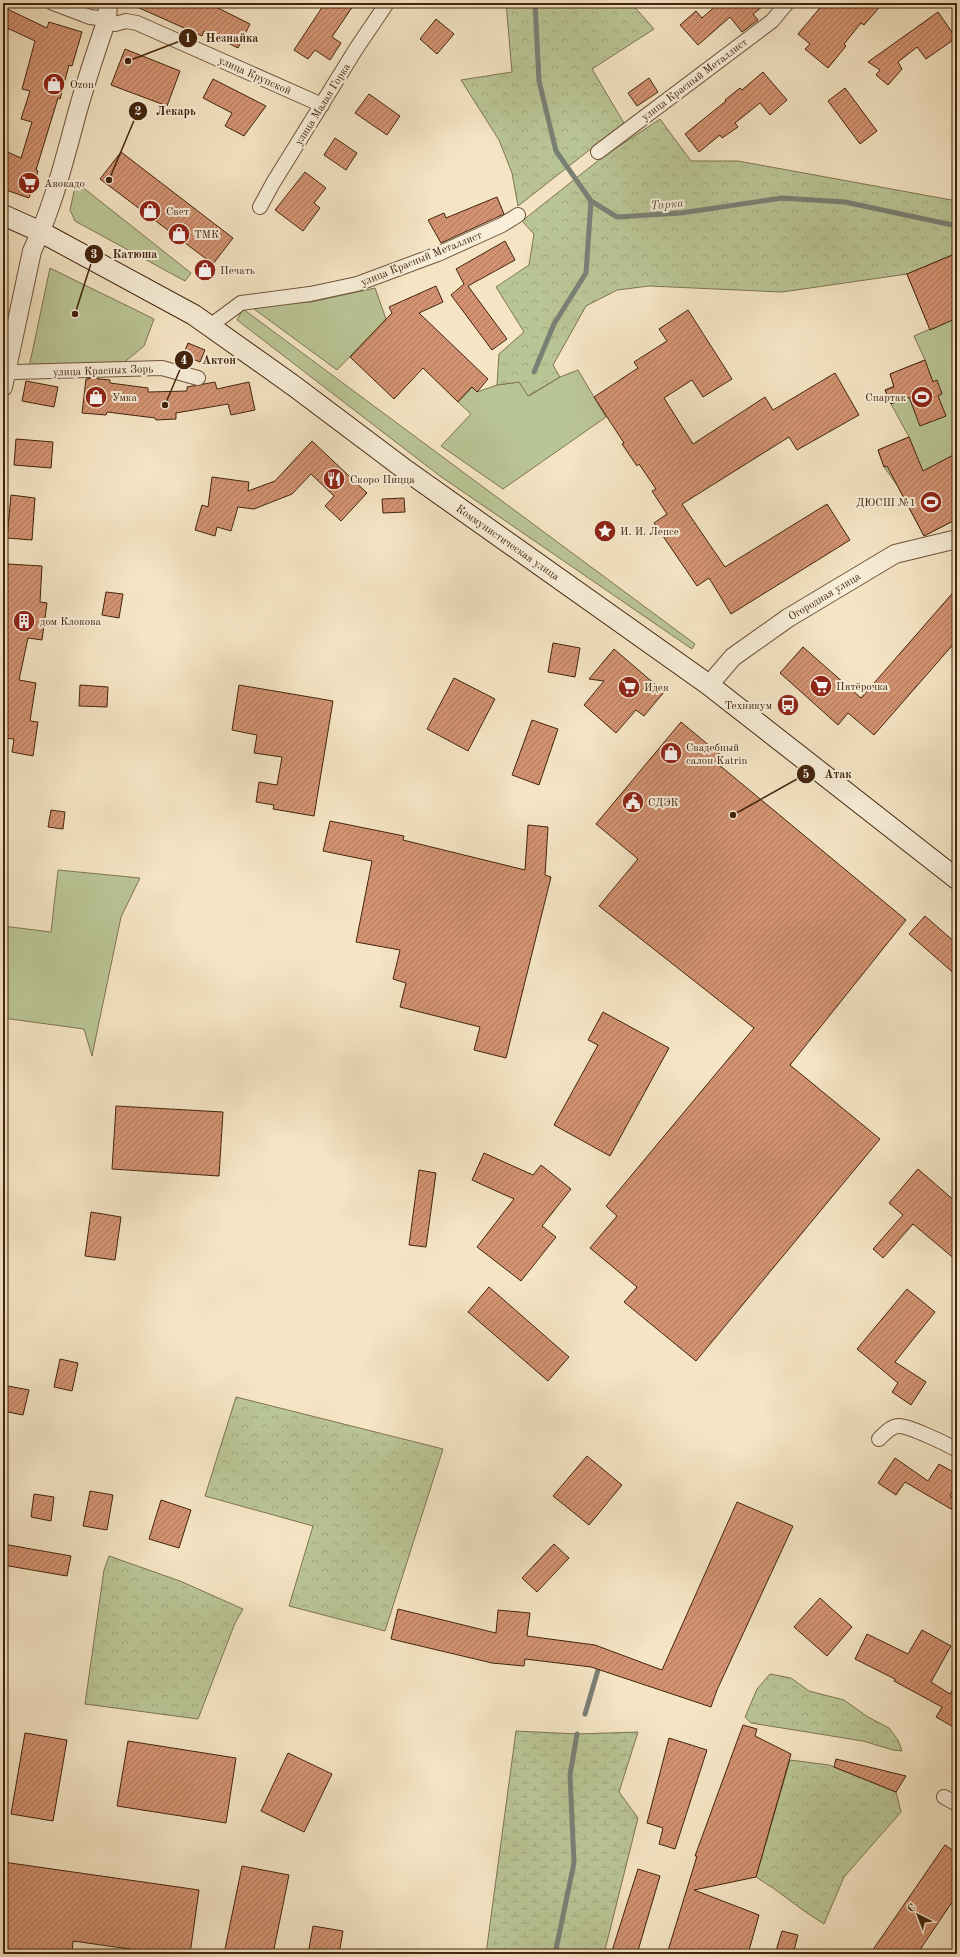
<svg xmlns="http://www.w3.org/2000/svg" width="960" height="1957" font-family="'Old Standard TT',serif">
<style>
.green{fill:#bac596;stroke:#7e7452}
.forest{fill:url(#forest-crowns);stroke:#7e7452}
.wetland{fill:url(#wetland-marsh);stroke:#7e7452}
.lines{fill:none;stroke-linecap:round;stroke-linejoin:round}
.stream{stroke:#7a8076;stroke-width:5}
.building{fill:url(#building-hatch);stroke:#43240d}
.minor-casing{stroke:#70543b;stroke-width:16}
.tertiary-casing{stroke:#70543b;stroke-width:20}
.secondary-casing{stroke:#43240d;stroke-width:22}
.minor{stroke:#f8eed9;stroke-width:14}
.tertiary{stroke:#f8eed9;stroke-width:18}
.secondary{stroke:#f8eed9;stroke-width:20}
.labels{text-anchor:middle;stroke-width:4;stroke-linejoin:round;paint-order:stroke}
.street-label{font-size:11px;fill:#43240d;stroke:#f8eed9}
.poi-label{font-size:11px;fill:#43240d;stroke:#f8eed9;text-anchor:start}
.water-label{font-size:12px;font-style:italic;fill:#5f5242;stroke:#f8eed9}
.leader{fill:none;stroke:#43240d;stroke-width:1.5}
.callout-dot{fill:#43240d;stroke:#f8eed9;stroke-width:1.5}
.mark-label{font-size:12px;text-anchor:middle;font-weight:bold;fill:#fff}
.callout-label{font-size:12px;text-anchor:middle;font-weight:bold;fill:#43240d;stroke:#f8eed9;stroke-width:4;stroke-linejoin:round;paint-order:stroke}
</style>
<defs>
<pattern id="forest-crowns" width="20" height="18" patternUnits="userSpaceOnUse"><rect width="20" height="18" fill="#bac596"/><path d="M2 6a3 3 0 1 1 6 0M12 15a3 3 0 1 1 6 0" fill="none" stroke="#a1a980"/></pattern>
<pattern id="wetland-marsh" width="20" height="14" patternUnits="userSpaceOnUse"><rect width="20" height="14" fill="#bac596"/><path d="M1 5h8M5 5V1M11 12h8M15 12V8" fill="none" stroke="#a1a980"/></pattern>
<pattern id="building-hatch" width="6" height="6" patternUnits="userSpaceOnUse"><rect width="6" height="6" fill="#d39372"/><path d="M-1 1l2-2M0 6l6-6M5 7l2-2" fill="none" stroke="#ad785c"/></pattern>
</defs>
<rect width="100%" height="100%" fill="#f5e5c5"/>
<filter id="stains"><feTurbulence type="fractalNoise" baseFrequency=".005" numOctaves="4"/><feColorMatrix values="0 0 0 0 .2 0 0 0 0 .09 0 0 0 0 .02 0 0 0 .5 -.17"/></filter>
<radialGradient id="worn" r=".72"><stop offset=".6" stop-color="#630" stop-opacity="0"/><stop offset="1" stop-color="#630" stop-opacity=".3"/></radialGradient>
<g class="green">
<path d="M76,182L191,273L185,281L75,221L70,210Z"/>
<path d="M957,253V519L924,536L897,485L884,467L878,450L909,437L891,404L885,390L894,386L890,374L925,360L914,336L930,329L907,274Z"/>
<path d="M50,268L154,319L144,346L122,364L29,367Z"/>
<path d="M375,288L386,319L337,370L250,306L311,302Z"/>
<path d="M243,309L695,644L692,649L440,476L237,320Z"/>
<path d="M578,370L606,417L503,489L441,446L471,414L458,402L472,387L477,392L497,385L519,382L529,396L560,377Z"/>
<path d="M58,870L140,878L121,917L92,1056L84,1029L3,1018V926L51,932Z"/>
</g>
<g class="forest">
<path d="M506,3H631L654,29L592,69L624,123L518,206L512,173L499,140L461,80L512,72Z"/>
<path d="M660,119L691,161H738L957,201V253L907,274L782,292L649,286L617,290L586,306L553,365L560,377L528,396L519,382L497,385L499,354L524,332L496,287L529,265L534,234L522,221L604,156Z"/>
<path d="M236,1397L443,1449L385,1631L289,1606L313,1526L205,1496Z"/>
<path d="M109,1556L180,1581L243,1609L235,1623L198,1719L85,1704L104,1570Z"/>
<path d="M770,1674L791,1678L809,1691L844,1700L868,1717L889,1728L898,1740L902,1751L893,1750L863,1741L751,1723L745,1717L757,1689Z"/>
<path d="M790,1760L829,1765L896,1792L901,1812L844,1877L824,1924C800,1910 780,1891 756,1877Z"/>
</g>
<path class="wetland" d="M516,1731L577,1734L638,1732L619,1792L638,1818L604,1954H486Z"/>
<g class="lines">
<g class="stream">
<path d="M535,3L539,81L556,151L591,201L617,217L681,213L782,198L845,202L957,226"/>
<path d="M534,372L554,324L586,273L591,201"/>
<path d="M585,1714L598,1670"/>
<path d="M555,1954L574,1863L570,1775L577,1734"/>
</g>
</g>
<g class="building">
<path d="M128,3H208L250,24L238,48L204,31L202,36Z"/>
<path d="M325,3H355L332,37L341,43L330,60L315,50L308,59L294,50Z"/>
<path d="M719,3H767L753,14L758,20L742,32L730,17L698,45L680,25L696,11L702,18Z"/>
<path d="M824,3H883L864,25L861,23L844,44L846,46L828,68L805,49L810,44L798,34Z"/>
<path d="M3,7L47,28L49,22L82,32L72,66L69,65L60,99L58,98L36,170L38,171L29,198L3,189V150L21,158L32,122L21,119L30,91L22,89L35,41L3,26Z"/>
<path d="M938,12L956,38L926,59L917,47L898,62L902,69L888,85L876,75L880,70L868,62Z"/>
<path d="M436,19L454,34L437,54L420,39Z"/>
<path d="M125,49L180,71L167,106L111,85Z"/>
<path d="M763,72L787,100L770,115L760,103L735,123L738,127L722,138L720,135L699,152L685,134L726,101L725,100L740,88L742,90Z"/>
<path d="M649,78L658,92L637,106L628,93Z"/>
<path d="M213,79L266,106L244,136L225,126L232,113L203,98Z"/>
<path d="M845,88L877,131L860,144L828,101Z"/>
<path d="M369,94L400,116L387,135L355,113Z"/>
<path d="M335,138L357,153L346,170L324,155Z"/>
<path d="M121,152L233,238L213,264L100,179Z"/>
<path d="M305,172L326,188L314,203L320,208L303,231L275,210Z"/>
<path d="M497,197L504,214L441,243L428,220L444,213L446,218Z"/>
<path d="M505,241L515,260L468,286L507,339L492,350L451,295L464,284L456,269Z"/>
<path d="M957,253V318L930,330L907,274Z"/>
<path d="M436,286L443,302L419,313L488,379L477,392L472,387L458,402L423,368L394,399L350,357L392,313L389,307Z"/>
<path d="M688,310L732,379L703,397L692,380L664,398L693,444L765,397L773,410L835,373L859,415L797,450L789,437L682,504L725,567L827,504L850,540L731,614L709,578L697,586L654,523L667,514L652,491L656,489L639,464L637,466L622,444L624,443L594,397L638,368L634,362L667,341L659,329Z"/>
<path d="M188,343L205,350L200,362L183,355Z"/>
<path d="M925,360L933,382L937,380L942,394L938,396L946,416L920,426L909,397L891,404L885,390L894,387L890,374Z"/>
<path d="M91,378L110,380V383L148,388V392L187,391V387L215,382L217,389L249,382L255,410L231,415L228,404L176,413V419L156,420L155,418L107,412L106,415L82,413L86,379Z"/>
<path d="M26,381L58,387L54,407L22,401Z"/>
<path d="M909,437L923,471L957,453V519L924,536L887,466L884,467L878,450Z"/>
<path d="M16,439L53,442L51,468L14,465Z"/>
<path d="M312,441L367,493L341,521L325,506L334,496L311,474L292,494L254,509L238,507L231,531L217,527L215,536L195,530L202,505L208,507L212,477L249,482L248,491L275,481Z"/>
<path d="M11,495L35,498L32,540L7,538Z"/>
<path d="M404,498L405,512L383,513L382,499Z"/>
<path d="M8,564L42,566L40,602L47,603L42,640L28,638L19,680L36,683L30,721L38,722L33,756L12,752L14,739L3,738V607Z"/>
<path d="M957,588V640L874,735L848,713L838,725L780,673L803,647L861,698Z"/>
<path d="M106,592L123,594L119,618L102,615Z"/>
<path d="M553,643L580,648L575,677L548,672Z"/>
<path d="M614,649L664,692L644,716L636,710L616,733L584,705L604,681L589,679Z"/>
<path d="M454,678L495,699L468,751L427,729Z"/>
<path d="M80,685L108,687L107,707L79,706Z"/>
<path d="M239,685L333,701L314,816L273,809L274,805L256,802L259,782L277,785L282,757L254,753L257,735L232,730Z"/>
<path d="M532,720L558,729L539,785L512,775Z"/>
<path d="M681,722L723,757L718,764L906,920L790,1065L880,1139L696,1361L624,1302L637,1287L590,1248L617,1216L606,1206L754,1028L599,906L638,859L596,824Z"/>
<path d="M51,810L65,812L63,829L48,827Z"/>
<path d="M330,821L404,836L403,840L525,870L528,825L548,827L545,875L551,877L506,1058L474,1050L480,1027L400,1007L406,983L393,979L400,950L356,942L372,861L323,851Z"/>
<path d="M925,916L957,944V976L909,934Z"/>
<path d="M603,1012L669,1048L610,1156L554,1125L598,1045L588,1040Z"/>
<path d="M116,1106L223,1112L219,1176L112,1169Z"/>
<path d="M484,1153L533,1175L541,1165L571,1189L542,1226L556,1237L521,1281L477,1247L514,1199L472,1180Z"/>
<path d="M918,1169L957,1203V1261L913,1224L883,1258L873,1249L903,1215L889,1203Z"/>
<path d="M419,1170L436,1173L426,1247L409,1245Z"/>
<path d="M91,1212L121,1217L115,1260L85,1256Z"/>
<path d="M489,1287L569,1357L548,1381L468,1312Z"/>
<path d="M907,1289L935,1312L895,1362L926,1382L911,1405L892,1392L898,1383L857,1349Z"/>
<path d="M60,1359L78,1363L72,1391L54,1387Z"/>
<path d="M3,1385L29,1390L23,1415L3,1411Z"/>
<path d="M587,1456L622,1485L589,1525L553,1496Z"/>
<path d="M895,1458L928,1481L939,1464L957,1474V1485L950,1496L956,1500L951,1509L905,1482L896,1495L878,1483Z"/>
<path d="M90,1491L113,1495L107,1530L83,1526Z"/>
<path d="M34,1494L54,1497L51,1521L31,1517Z"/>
<path d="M161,1500L191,1510L179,1548L149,1539Z"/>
<path d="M737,1502L793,1526L717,1690L711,1707L591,1667L525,1659L524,1666L492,1663L391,1639L398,1609L496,1633L498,1610L530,1613L527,1636L595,1645L662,1670Z"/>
<path d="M3,1544L71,1556L67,1576L3,1565Z"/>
<path d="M554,1544L569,1558L537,1592L522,1578Z"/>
<path d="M820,1598L852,1627L827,1656L794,1627Z"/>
<path d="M922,1630L951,1646L931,1682L950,1694L957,1683V1729L936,1717L942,1707L894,1681L895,1679L855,1659L867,1634L908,1654Z"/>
<path d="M743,1725L757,1729L755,1736L791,1754L756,1877L694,1890L759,1915L748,1954H667L697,1856H695Z"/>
<path d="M25,1733L67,1740L53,1821L11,1814Z"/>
<path d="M669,1738L707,1750L675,1849L659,1844L663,1828L647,1823Z"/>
<path d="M128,1741L236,1758L226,1823L117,1806Z"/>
<path d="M288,1753L332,1774L304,1832L261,1811Z"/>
<path d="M836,1759L906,1776L896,1792L834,1767Z"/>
<path d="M945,1845L957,1853V1895L917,1954H870Z"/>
<path d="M3,1862L199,1890L190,1954H165L73,1941L72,1954H3Z"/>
<path d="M242,1866L289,1875L273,1954H224Z"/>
<path d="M638,1869L660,1876L637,1954H611Z"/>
<path d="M313,1926L343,1931L339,1954H308Z"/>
<path d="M782,1931L798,1935L793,1954H775Z"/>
</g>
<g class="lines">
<g class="minor-casing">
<g id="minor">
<path d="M53,3L90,17L107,19L115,24L126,21L137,23L322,105"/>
<path d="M598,152L772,21L787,3"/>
<path d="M260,207L273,183L356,49L387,3"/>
<path d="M210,326L241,303L310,294L357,284L438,254L502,225L518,215"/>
<path d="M6,371L14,372L162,368L198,378"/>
<path d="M879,1439C884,1434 891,1426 899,1426C909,1426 947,1444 957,1450"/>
<path d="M944,1797L957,1804"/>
</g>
</g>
<g class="tertiary-casing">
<g id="tertiary">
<path d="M3,387L32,251C52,209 63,165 75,121C84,86 96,52 107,19L108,3"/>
<path d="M709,685L733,657L788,618L895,554L957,539"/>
</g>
</g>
<g class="secondary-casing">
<path id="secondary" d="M3,215L41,232L194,315L294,386L407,471L709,685L957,879"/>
</g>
<use href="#minor" class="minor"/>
<use href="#tertiary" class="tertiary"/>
<use href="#secondary" class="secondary"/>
</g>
<defs>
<g id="shop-disc" transform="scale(1.15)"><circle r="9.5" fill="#8f2418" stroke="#f8eed9"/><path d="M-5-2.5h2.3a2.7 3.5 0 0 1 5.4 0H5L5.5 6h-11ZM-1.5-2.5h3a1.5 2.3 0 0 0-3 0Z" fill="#fff"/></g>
<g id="supermarket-disc" transform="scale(1.15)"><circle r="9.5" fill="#8f2418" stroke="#f8eed9"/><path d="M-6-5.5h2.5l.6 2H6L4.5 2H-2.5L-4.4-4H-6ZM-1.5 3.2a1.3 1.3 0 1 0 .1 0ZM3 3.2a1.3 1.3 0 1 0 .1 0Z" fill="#fff"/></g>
<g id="stadium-disc" transform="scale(1.15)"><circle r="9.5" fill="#8f2418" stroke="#f8eed9"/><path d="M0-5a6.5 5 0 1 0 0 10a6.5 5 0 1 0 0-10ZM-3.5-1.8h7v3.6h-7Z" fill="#fff"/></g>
<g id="restaurant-disc" transform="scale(1.15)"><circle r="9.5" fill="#8f2418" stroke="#f8eed9"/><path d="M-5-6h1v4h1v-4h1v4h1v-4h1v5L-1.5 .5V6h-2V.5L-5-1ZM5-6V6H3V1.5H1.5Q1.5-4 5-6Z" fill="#fff"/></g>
<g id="sight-disc" transform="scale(1.15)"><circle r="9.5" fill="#8f2418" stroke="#f8eed9"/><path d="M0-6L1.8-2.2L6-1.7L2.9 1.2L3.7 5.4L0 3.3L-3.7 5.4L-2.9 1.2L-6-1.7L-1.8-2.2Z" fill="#fff"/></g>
<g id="building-disc" transform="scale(1.15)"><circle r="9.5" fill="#8f2418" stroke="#f8eed9"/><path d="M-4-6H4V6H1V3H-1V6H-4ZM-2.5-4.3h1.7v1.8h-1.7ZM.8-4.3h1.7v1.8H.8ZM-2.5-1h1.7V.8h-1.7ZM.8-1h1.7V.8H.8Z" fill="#fff"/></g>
<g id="bus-disc" transform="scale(1.15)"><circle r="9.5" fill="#8f2418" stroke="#f8eed9"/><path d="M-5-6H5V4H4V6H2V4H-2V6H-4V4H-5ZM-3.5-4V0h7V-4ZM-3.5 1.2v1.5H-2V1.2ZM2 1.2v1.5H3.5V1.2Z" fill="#fff"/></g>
<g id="civic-disc" transform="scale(1.15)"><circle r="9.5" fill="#8f2418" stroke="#f8eed9"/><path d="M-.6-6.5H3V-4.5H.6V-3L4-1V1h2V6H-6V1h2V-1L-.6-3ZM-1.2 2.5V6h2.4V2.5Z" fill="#fff"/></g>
</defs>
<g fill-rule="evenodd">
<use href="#shop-disc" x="54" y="84"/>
<use href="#supermarket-disc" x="29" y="183"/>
<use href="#shop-disc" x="150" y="211"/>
<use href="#shop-disc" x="179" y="234"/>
<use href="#shop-disc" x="205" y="270"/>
<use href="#shop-disc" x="96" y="397"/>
<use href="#stadium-disc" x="922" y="397"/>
<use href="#restaurant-disc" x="334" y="479"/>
<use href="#stadium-disc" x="931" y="502"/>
<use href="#sight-disc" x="605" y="531"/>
<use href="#building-disc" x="24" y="621"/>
<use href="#supermarket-disc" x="821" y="686"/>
<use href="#supermarket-disc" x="629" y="687"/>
<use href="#bus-disc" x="788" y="705"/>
<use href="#shop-disc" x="671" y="753"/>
<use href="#civic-disc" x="633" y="802"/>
</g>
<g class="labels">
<g class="street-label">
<text transform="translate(255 75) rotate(24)" y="4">улица Крупской</text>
<text transform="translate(694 79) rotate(-37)" y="4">улица Красный Металлист</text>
<text transform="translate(322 104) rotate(-58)" y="4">улица Малая Горка</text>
<text transform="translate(421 258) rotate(-22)" y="4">улица Красный Металлист</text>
<text transform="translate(103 370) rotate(-2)" y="4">улица Красных Зорь</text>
<text transform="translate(508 542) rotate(35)" y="4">Коммунистическая улица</text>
<text transform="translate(824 596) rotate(-31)" y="4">Огородная улица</text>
</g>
<g class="poi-label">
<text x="70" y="88">Ozon</text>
<text x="44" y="187">Авокадо</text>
<text x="166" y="215">Свет</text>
<text x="194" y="238">ТМК</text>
<text x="220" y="274">Печать</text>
<text x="112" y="401">Умка</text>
<text x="906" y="401" text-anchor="end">Спартак</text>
<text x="350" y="483">Скоро Пицца</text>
<text x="916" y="506" text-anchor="end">ДЮСШ №1</text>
<text x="620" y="535">И. И. Лепсе</text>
<text x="40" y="625">дом Клокова</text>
<text x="836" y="690">Пятёрочка</text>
<text x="644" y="691">Идея</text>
<text x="772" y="709" text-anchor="end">Техникум</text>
<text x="686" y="751">Свадебный<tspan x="686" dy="13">салон Katrin</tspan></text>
<text x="648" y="806">СДЭК</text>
</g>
<g class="water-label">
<text transform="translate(667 204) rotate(-5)" y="4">Тарка</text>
</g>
</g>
<path class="leader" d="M128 61L188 38M109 180L138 111M75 314L94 254M165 405L184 360M733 815L806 774"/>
<g class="callout-dot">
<circle cx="128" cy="61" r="4"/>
<circle cx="109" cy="180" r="4"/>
<circle cx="75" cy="314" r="4"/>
<circle cx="165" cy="405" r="4"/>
<circle cx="733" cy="815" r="4"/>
<circle cx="188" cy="38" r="10"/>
<circle cx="138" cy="111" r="10"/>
<circle cx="94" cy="254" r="10"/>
<circle cx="184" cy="360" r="10"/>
<circle cx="806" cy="774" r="10"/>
</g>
<g class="mark-label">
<text x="188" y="42">1</text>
<text x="138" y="115">2</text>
<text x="94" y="258">3</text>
<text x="184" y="364">4</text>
<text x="806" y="778">5</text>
</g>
<g class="callout-label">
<text x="232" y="42">Незнайка</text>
<text x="176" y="115">Лекарь</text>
<text x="135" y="258">Катюша</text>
<text x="219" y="364">Актон</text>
<text x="838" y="778">Атак</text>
</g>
<rect width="960" height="1957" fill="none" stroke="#f5e5c5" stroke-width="16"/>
<rect x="4" y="4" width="952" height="1949" fill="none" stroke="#43240d" stroke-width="2"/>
<rect x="8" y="8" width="944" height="1941" fill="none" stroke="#43240d"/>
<g transform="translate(918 1915) rotate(318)" stroke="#f8eed9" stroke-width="3" paint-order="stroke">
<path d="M0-3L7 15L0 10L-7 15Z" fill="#43240d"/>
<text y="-6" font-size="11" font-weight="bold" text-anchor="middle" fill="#43240d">С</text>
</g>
<rect width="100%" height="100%" filter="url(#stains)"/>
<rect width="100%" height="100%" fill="url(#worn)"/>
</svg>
